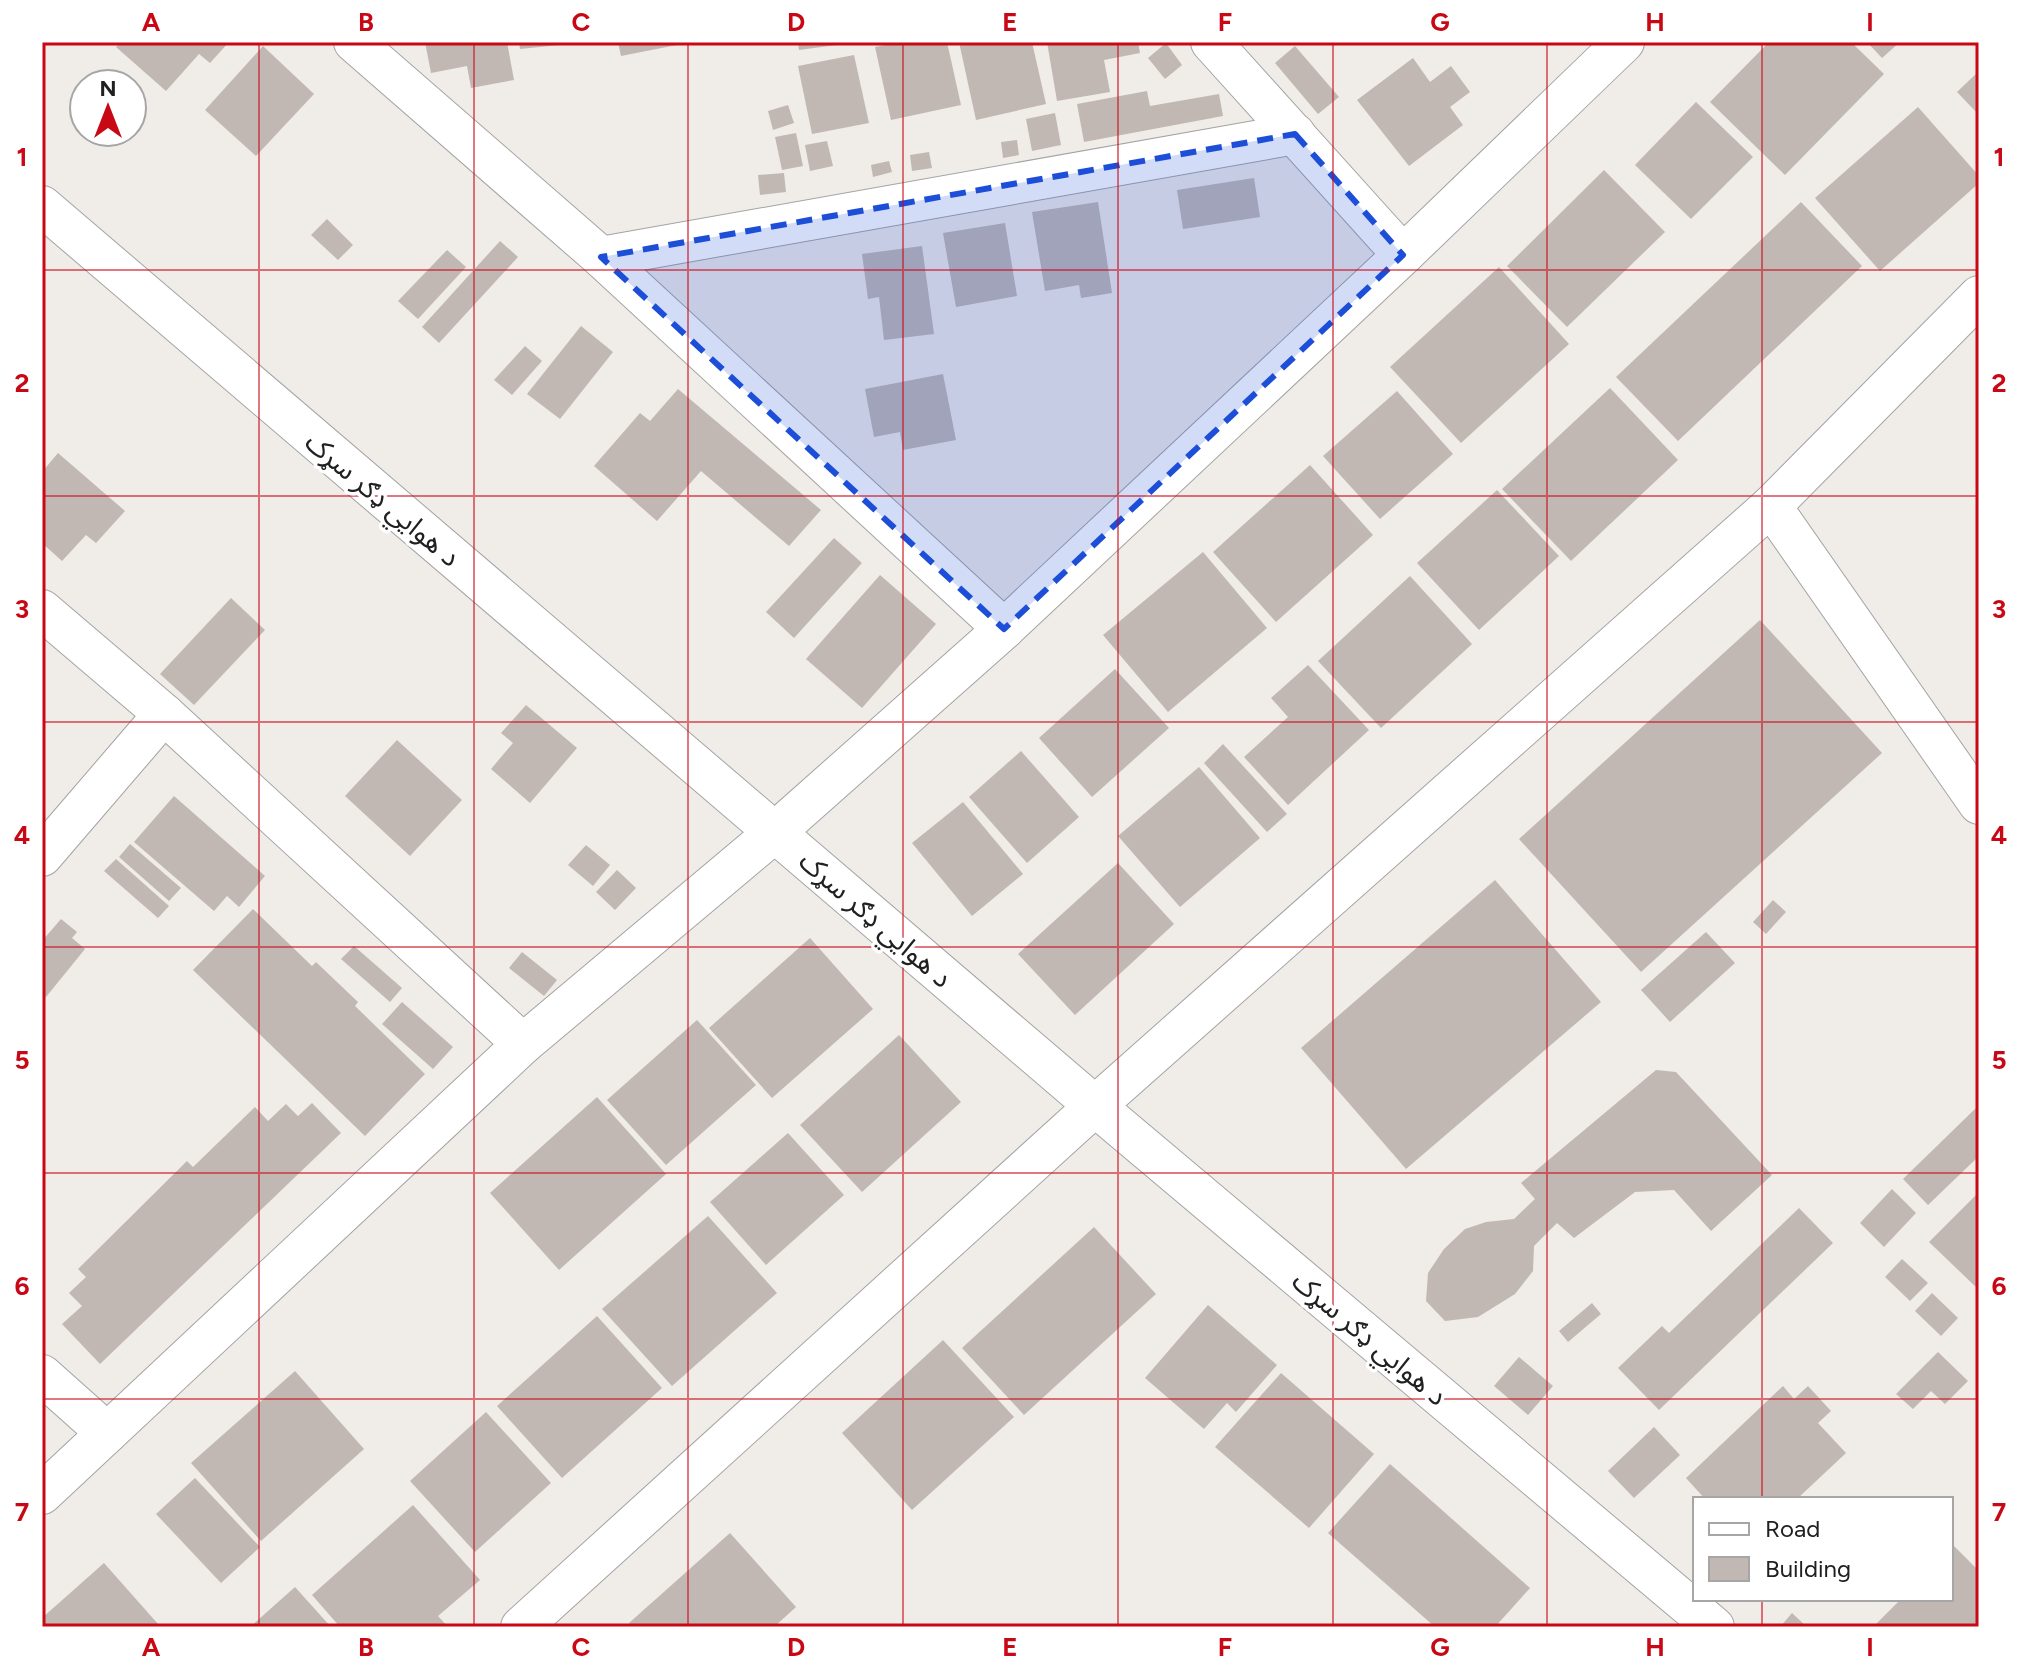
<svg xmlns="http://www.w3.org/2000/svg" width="2021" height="1669" font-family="Figtree,'Noto Sans Arabic',sans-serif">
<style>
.building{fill:#c1b8b3}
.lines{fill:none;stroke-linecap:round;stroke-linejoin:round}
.minor-casing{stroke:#a4a4a4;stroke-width:42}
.minor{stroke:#fff;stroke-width:40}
.marked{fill:#1d4ed8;fill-opacity:0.2;stroke:#1d4ed8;stroke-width:6;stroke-dasharray:16 10;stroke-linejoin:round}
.grid{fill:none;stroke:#c80815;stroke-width:2;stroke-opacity:0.55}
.labels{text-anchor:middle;stroke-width:7;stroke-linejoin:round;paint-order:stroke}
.street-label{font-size:28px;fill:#202020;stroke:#fff}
.neatline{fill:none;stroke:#c80815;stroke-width:3}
.grid-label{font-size:26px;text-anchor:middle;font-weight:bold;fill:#c80815}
</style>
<rect width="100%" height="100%" fill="#f0ece7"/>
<g class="building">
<path d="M121,42H229L210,63L199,54L166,91L116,47Z"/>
<path d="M425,42H507L514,80L471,88L467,66L431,73Z"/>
<path d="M519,42H569V44L520,49Z"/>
<path d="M618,42H687V43L621,56Z"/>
<path d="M798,42H844V44L799,50Z"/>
<path d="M899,42H947L961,105L891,120L875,47Z"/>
<path d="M959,42H1032L1046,104L976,120Z"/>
<path d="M1047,42H1138L1140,53L1104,60L1110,92L1057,101Z"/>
<path d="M1769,42H1851L1884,74L1785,175L1710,102Z"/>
<path d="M1867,42H1900L1882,58Z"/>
<path d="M1166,43L1182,65L1165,79L1148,58Z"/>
<path d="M263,46L314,94L256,156L205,110Z"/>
<path d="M1295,46L1339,97L1318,114L1275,63Z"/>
<path d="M854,55L869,123L812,134L798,66Z"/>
<path d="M1413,58L1430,82L1451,66L1470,92L1450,107L1463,125L1409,166L1357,100Z"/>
<path d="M1979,71V115L1957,92Z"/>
<path d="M1147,91L1150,106L1219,94L1223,116L1084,142L1077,104Z"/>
<path d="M1696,102L1753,157L1691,219L1635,165Z"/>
<path d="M788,105L794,123L773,130L768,111Z"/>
<path d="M1918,107L1979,176V183L1880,271L1815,198Z"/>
<path d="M1055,113L1061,145L1032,151L1026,119Z"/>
<path d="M796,133L803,166L782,170L775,137Z"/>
<path d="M1017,140L1019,155L1003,158L1001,142Z"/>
<path d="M827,141L833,166L810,171L805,145Z"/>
<path d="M929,152L932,168L912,171L910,155Z"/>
<path d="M889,161L892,172L873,177L871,165Z"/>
<path d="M1604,170L1665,232L1567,327L1507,266Z"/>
<path d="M784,173L786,192L760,195L758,175Z"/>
<path d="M1254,178L1260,217L1183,229L1177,190Z"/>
<path d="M1098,202L1112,293L1081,298L1079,285L1045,291L1032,212Z"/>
<path d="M1801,202L1862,266L1678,441L1616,377Z"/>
<path d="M327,219L353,245L338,260L311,235Z"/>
<path d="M1005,223L1017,296L956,307L943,233Z"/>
<path d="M500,241L518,257L439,343L422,327Z"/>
<path d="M922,246L934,334L884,340L879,297L868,299L862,254Z"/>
<path d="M447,250L466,267L418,319L398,301Z"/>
<path d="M1499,267L1569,344L1461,443L1390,367Z"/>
<path d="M581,326L613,352L560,419L527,394Z"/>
<path d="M525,346L542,361L512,395L494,380Z"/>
<path d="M943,374L956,440L903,450L900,432L874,437L865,389Z"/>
<path d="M1610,388L1678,460L1571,561L1502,489Z"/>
<path d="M678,389L821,510L789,546L701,471L657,521L594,466L640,413L650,421Z"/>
<path d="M1397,391L1453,454L1380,519L1323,456Z"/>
<path d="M58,453L125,511L96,543L86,535L62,561L42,543V472Z"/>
<path d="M1310,465L1373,535L1276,622L1213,552Z"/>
<path d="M1497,490L1559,556L1479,630L1417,563Z"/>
<path d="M834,538L862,563L794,638L766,612Z"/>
<path d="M1203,552L1267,628L1168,712L1103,635Z"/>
<path d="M880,575L936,624L862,708L806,659Z"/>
<path d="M1410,576L1472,644L1381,728L1318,661Z"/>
<path d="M231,598L265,630L194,705L160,674Z"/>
<path d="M1760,620L1882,753L1641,972L1519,839Z"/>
<path d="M1308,665L1369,730L1288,805L1244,757L1288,717L1271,698Z"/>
<path d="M1115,669L1169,728L1092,797L1039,738Z"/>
<path d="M526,705L577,748L530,803L491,769L513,743L501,733Z"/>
<path d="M397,740L462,800L410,856L345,796Z"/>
<path d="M1223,744L1287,814L1267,832L1204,763Z"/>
<path d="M1021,751L1079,817L1027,863L969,797Z"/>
<path d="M1199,767L1260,838L1180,907L1118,836Z"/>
<path d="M174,796L265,876L239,907L227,896L214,911L134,842Z"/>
<path d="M963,802L1023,874L972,916L912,843Z"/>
<path d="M130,844L181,888L169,901L119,857Z"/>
<path d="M586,845L610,865L593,886L568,865Z"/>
<path d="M116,859L169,906L158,918L104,871Z"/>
<path d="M1118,863L1174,924L1075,1015L1018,954Z"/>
<path d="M617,870L636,888L615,910L596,892Z"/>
<path d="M1495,880L1601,1002L1406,1169L1301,1048Z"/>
<path d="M1773,900L1786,912L1766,934L1753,922Z"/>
<path d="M253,909L312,966L316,962L358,1002L355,1006L425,1074L365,1136L193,970Z"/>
<path d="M61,919L77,932L72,938L85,949L46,997L42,994V941Z"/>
<path d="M1706,932L1735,963L1670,1022L1641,990Z"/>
<path d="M810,938L873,1009L772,1098L709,1028Z"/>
<path d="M354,946L402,988L390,1002L341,959Z"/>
<path d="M522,952L557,980L544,996L509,968Z"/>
<path d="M402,1002L453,1047L433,1069L382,1024Z"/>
<path d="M697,1020L756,1085L666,1165L607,1100Z"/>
<path d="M899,1035L961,1102L862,1192L800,1125Z"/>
<path d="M1656,1070L1676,1072L1772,1175L1711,1231L1674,1190L1635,1192L1574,1238L1557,1223L1534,1246L1533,1271L1515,1294L1478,1317L1445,1321L1426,1301L1428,1273L1444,1249L1465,1229L1486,1222L1514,1219L1535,1199L1521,1183Z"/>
<path d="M597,1097L666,1174L559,1270L490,1193Z"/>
<path d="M312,1103L341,1133L100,1364L62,1324L82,1306L69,1293L86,1277L78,1269L187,1161L193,1167L255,1107L268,1121L286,1104L298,1116Z"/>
<path d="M1977,1107L1979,1156L1928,1205L1903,1179Z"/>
<path d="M788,1133L844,1195L766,1265L710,1202Z"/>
<path d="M1892,1189L1916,1213L1884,1247L1860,1223Z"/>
<path d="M1979,1192V1290L1929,1242Z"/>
<path d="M1799,1208L1833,1243L1659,1410L1618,1368L1662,1326L1669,1333Z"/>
<path d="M708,1216L777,1293L672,1386L602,1309Z"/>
<path d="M1094,1227L1156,1294L1024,1415L962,1348Z"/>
<path d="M1902,1259L1928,1283L1910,1301L1885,1277Z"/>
<path d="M1932,1293L1958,1318L1941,1336L1915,1311Z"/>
<path d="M1592,1303L1601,1314L1568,1342L1559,1331Z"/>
<path d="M1208,1305L1277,1365L1236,1412L1227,1403L1204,1429L1145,1378Z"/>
<path d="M597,1316L662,1388L562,1478L497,1406Z"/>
<path d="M943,1340L1014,1417L912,1510L842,1433Z"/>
<path d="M1938,1352L1968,1381L1945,1404L1931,1391L1913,1409L1896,1394Z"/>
<path d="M1519,1357L1553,1386L1528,1415L1494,1386Z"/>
<path d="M295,1371L364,1449L261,1541L191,1463Z"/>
<path d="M1281,1373L1374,1454L1309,1528L1215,1447Z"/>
<path d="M1783,1386L1794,1399L1808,1386L1831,1411L1818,1423L1846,1453L1797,1499H1705L1686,1478Z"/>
<path d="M486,1412L551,1483L475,1552L410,1481Z"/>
<path d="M1654,1427L1680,1455L1634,1498L1608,1471Z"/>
<path d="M1390,1464L1530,1588L1495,1627H1435L1328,1533Z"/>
<path d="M195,1478L260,1547L221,1583L156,1514Z"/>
<path d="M413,1505L480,1580L438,1616L448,1627H340L312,1595Z"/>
<path d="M730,1533L796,1607L774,1627H632L629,1623Z"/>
<path d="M1954,1546L1979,1571V1627H1873L1901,1599H1951V1549Z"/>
<path d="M104,1563L158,1624L154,1627H42V1618Z"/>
<path d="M295,1587L331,1627H250Z"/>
<path d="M1792,1613L1807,1627H1780Z"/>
</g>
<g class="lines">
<g class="minor-casing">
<g id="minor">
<path d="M354,42L601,257L1004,629"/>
<path d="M1211,42L1403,255"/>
<path d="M42,206L1095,1106L1714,1627"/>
<path d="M601,257L1295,134"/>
<path d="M1771,506L1979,804"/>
<path d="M42,610L164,714L523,1044"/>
<path d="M42,856L164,714"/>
<path d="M42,1375L107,1433"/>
<path d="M42,1494L523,1044L774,833L1004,629L1403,255L1624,42"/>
<path d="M521,1627L1095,1106L1771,506L1979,296"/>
</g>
</g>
<use href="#minor" class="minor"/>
</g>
<path class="marked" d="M1295,134L1403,255L1004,629L601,257Z"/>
<path class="grid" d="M259,42V1627M474,42V1627M688,42V1627M903,42V1627M1118,42V1627M1333,42V1627M1547,42V1627M1762,42V1499M42,270H1979M42,496H1979M42,722H1979M42,947H1979M42,1173H1979M42,1399H1979M1762,1599V1627"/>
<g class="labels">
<g class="street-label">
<text transform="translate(383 499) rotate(40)" y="10">د هوايي ډګر سړک</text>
<text transform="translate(876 919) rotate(41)" y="10">د هوايي ډګر سړک</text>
<text transform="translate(1370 1338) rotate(40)" y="10">د هوايي ډګر سړک</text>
</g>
</g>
<rect width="2021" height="1669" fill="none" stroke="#ffffff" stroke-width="88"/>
<rect x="1693" y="1497" width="260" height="104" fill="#ffffff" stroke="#a6a6a6" stroke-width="2"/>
<rect x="1709" y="1523" width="40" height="12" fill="#ffffff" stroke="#a6a6a6" stroke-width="2"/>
<text x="1765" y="1537" font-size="24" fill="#202020">Road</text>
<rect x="1709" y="1557" width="40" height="24" fill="#c1b8b3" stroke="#a6a6a6" stroke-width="2"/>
<text x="1765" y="1577" font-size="24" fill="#202020">Building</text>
<g transform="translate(108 108)"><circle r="38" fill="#ffffff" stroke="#a6a6a6" stroke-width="2"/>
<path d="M0-6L14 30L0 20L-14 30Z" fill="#c80815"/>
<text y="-12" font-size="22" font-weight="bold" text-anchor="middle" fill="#202020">N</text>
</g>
<rect x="44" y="44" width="1933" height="1581" class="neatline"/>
<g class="grid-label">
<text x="151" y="31">A</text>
<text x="366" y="31">B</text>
<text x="581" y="31">C</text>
<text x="796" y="31">D</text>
<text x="1010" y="31">E</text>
<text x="1225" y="31">F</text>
<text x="1440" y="31">G</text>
<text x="1655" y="31">H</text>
<text x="1870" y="31">I</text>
<text x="22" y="166">1</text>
<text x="1999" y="166">1</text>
<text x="22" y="392">2</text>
<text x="1999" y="392">2</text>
<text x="22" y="618">3</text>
<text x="1999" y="618">3</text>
<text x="22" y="844">4</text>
<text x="1999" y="844">4</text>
<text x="22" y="1069">5</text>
<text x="1999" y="1069">5</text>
<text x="22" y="1295">6</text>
<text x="1999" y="1295">6</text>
<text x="22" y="1521">7</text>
<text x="1999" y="1521">7</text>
<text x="151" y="1656">A</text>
<text x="366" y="1656">B</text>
<text x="581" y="1656">C</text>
<text x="796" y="1656">D</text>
<text x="1010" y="1656">E</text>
<text x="1225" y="1656">F</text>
<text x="1440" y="1656">G</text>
<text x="1655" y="1656">H</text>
<text x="1870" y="1656">I</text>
</g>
</svg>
